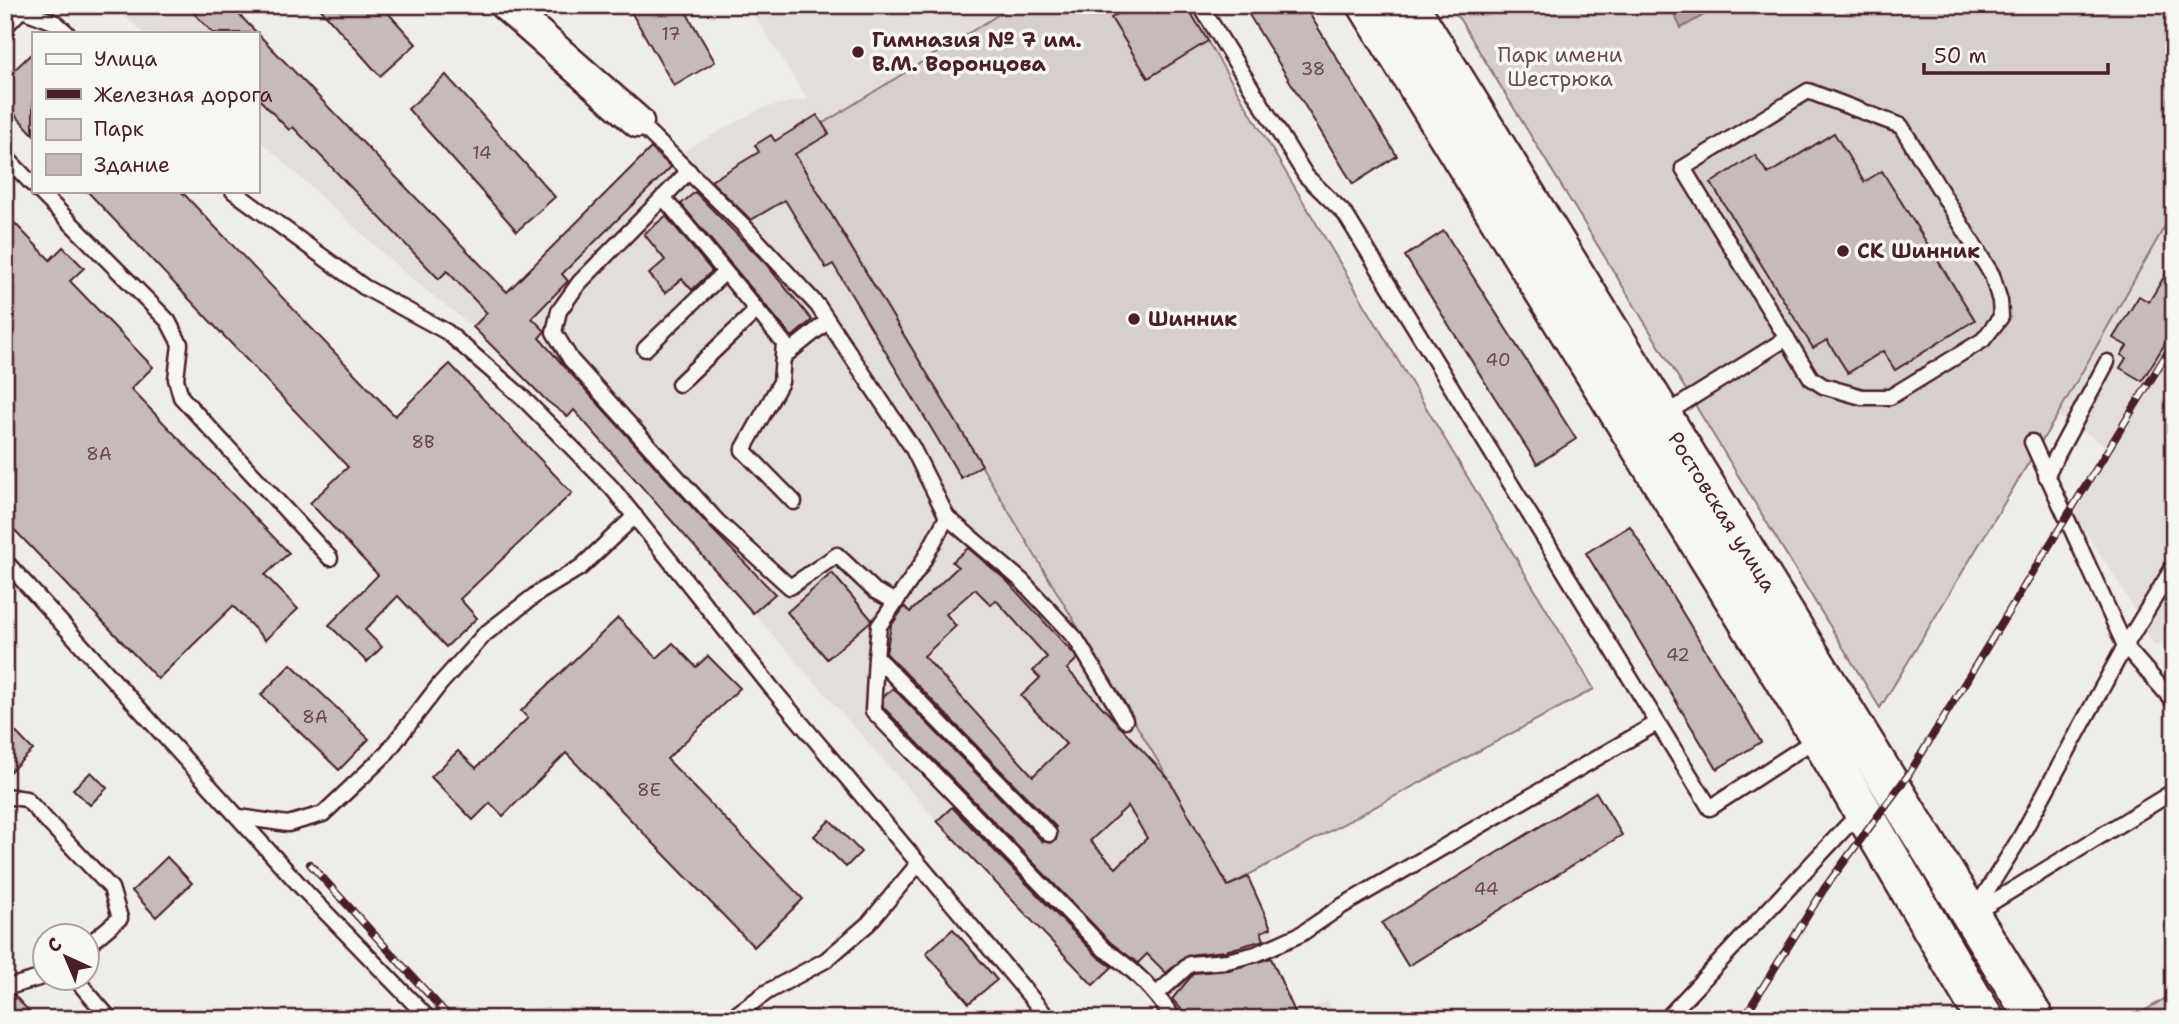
<svg xmlns="http://www.w3.org/2000/svg" width="2179" height="1024" font-family="'Shantell Sans',sans-serif">
<style>
.built{fill:#e3dedc}
.green{fill:#d7cfce;stroke:#90777c;stroke-width:2}
.water{fill:#b4a4a5;stroke:#8a6f74;stroke-width:2}
.building{fill:#c6babb;stroke:#4a1f2b;stroke-width:2;fill-rule:evenodd}
.lines{fill:none;stroke-linecap:round;stroke-linejoin:round}
.service-casing{stroke:#4a1f2b;stroke-width:19}
.minor-casing{stroke:#4a1f2b;stroke-width:35}
.tertiary-casing{stroke:#4a1f2b;stroke-width:42}
.service{stroke:#f6f6f2;stroke-width:14}
.minor{stroke:#f6f6f2;stroke-width:30}
.tertiary{stroke:#f6f6f2;stroke-width:37}
.rail-casing{stroke:#4a1f2b;stroke-width:8}
.rail{stroke:#f6f6f2;stroke-width:5;stroke-dasharray:16;stroke-linecap:butt}
.poi-dot{fill:#4a1f2b;stroke:#f6f6f2;stroke-width:2.5}
.labels{text-anchor:middle;stroke-width:7;stroke-linejoin:round;paint-order:stroke}
.number-label{font-size:18px;fill:#69464f}
.poi-label{font-size:21px;font-weight:bold;fill:#4a1f2b;stroke:#f6f6f2;text-anchor:start}
.park-label{font-size:21px;fill:#6d4b54;stroke:#f6f6f2}
.street-label{font-size:21px;fill:#4a1f2b;stroke:#f6f6f2}
</style>
<rect width="100%" height="100%" fill="#efedea"/>
<filter id="ink" filterUnits="userSpaceOnUse"><feTurbulence type="fractalNoise" baseFrequency=".0143" numOctaves="2"/><feDisplacementMap in="SourceGraphic" scale="14" xChannelSelector="R" yChannelSelector="G"/><feConvolveMatrix kernelMatrix="1 2 1 2 8 2 1 2 1" color-interpolation-filters="sRGB"/></filter>
<g filter="url(#ink)">
<g class="built">
<path d="M112,5H230L257,33H143Z"/>
<path d="M748,5H1014L823,123L795,154L993,484L1248,877L1281,950L1270,956L1297,1015L1327,1001L1337,1019H1165L1129,977L1111,968L1093,985L937,821L575,411L568,417L473,327L408,276L257,138V33L508,291L653,146L674,156L762,108L807,99Z"/>
<path d="M2174,210V631L2155,647L2117,580L2074,515L2113,450L2057,416Z"/>
</g>
<g class="green">
<path d="M1014,5H1186L1594,689L1228,886L1168,778L795,154L822,124Z"/>
<path d="M1451,5H2174V210L2057,416L1880,708Z"/>
<path d="M2174,993V1019H2131Z"/>
</g>
<path class="water" d="M1669,5H1708L1711,11L1681,28Z"/>
<g class="building">
<path d="M186,5H230L257,33H213Z"/>
<path d="M317,5H381L416,44L380,76Z"/>
<path d="M627,5H682L715,62L674,86Z"/>
<path d="M1132,5H1186L1208,41L1148,78L1111,18Z"/>
<path d="M1243,5H1304L1397,156L1353,184Z"/>
<path d="M257,33L507,292L651,148L671,167L562,274L568,281L532,318L545,331L539,338L564,366L710,527L775,594L753,613L574,410L568,417L547,401L473,327L487,313L447,271L439,279L293,127L289,130L257,97Z"/>
<path d="M33,52V134L5,104V79Z"/>
<path d="M446,75L555,197L517,231L408,109Z"/>
<path d="M817,115L829,134L795,154L982,465L961,478L833,264L826,268L785,200L751,220L711,181L759,152L755,145L771,135L775,141Z"/>
<path d="M1834,133L1864,182L1882,171L1975,320L1895,370L1883,351L1848,373L1827,340L1813,348L1711,183L1755,155L1768,174Z"/>
<path d="M87,191H181L395,416L450,364L572,493L460,599L477,618L446,647L398,596L365,630L382,647L367,662L329,625L378,575L310,503L348,467Z"/>
<path d="M695,192L766,264L812,320L792,337L681,204Z"/>
<path d="M5,213L50,260L63,247L84,268L70,281L153,367L131,389L289,553L265,575L298,609L265,640L233,606L158,679L5,520Z"/>
<path d="M666,216L712,271L692,290L682,279L665,293L649,274L665,260L644,234Z"/>
<path d="M1444,231L1576,439L1537,464L1405,256Z"/>
<path d="M2174,260V329L2142,381L2120,368L2126,358L2121,355L2127,346L2113,338L2139,296L2149,302Z"/>
<path d="M1630,526L1761,742L1717,769L1586,553Z"/>
<path d="M968,548L1006,580L1074,654L1077,659L1067,669L1168,778L1228,886L1248,877L1271,928L1261,932L1264,940L1225,951L1188,955L1166,973L1147,954L1138,963L1111,943L883,707V697L893,688L1042,841L1051,843L1056,840V827L886,653L891,626L902,610L905,607L910,612L958,567L952,562ZM975,589L991,605L996,600L1047,657L1033,671L1040,678L1021,696L1066,744L1033,776L924,656L956,626L946,614ZM1128,806L1147,838L1116,868L1090,841Z"/>
<path d="M832,573L872,620L827,659L787,612Z"/>
<path d="M618,618L657,658L673,643L696,667L708,656L740,688L667,759L803,899L754,947L566,753L503,816L490,803L473,820L431,777L458,751L476,768L528,718L521,711Z"/>
<path d="M291,664L369,739L339,770L261,695Z"/>
<path d="M5,721L33,750L5,776Z"/>
<path d="M91,772L107,788L90,805L73,789Z"/>
<path d="M1596,792L1622,835L1408,966L1382,923Z"/>
<path d="M952,807L1098,957L1112,967L1093,985L937,821Z"/>
<path d="M830,820L861,852L846,867L814,836Z"/>
<path d="M167,857L192,883L156,917L132,891Z"/>
<path d="M953,929L997,980L969,1003L926,953Z"/>
<path d="M1271,958L1298,1019H1190L1172,999L1194,973L1229,970Z"/>
<path d="M14,995L36,1019H5V997Z"/>
</g>
<g class="lines">
<g class="service-casing">
<g id="service">
<path d="M1200,5L1306,176L1345,214L1710,808L1819,737"/>
<path d="M22,10L56,23L67,33"/>
<path d="M5,27L26,5"/>
<path d="M1808,91L1901,126L1992,275L2000,301L2001,317L1983,340L1890,397H1862L1823,386L1811,378L1683,168Z"/>
<path d="M638,122L742,224L818,306L912,447L947,517L1022,581L1076,639L1125,720"/>
<path d="M5,156L33,185"/>
<path d="M689,171L579,283L559,311L554,332L571,360L717,521L790,587L837,555L875,591L896,602"/>
<path d="M39,191L168,321L180,344L176,379L181,397L330,558"/>
<path d="M233,191L364,287L447,332L521,396L612,488L770,686L1049,1019"/>
<path d="M663,197L784,343L781,382L743,450L794,502"/>
<path d="M645,349L725,272"/>
<path d="M783,357L828,321"/>
<path d="M679,384L757,310"/>
<path d="M1664,415L1787,338"/>
<path d="M2032,442L2125,646L2174,702"/>
<path d="M2046,476L2107,362"/>
<path d="M947,517L921,565L879,626L876,657L1049,834"/>
<path d="M5,561L305,891L429,1019"/>
<path d="M876,657L873,711L1105,950C1134,969 1154,990 1174,1019"/>
<path d="M5,796L26,799L111,888L120,918L88,945"/>
<path d="M239,817L288,824L323,814L385,755L440,684L485,634L538,593L581,567L635,516"/>
<path d="M1973,913L2020,838L2125,646L2174,566"/>
<path d="M1973,914L2174,791"/>
<path d="M75,978L110,1019"/>
<path d="M5,988L46,976"/>
<path d="M1157,994L1190,964L1227,961L1256,954L1301,934L1342,906L1657,723"/>
<path d="M730,1019L767,992L826,960L869,923L918,864"/>
<path d="M1666,1019L1861,811"/>
</g>
</g>
<g class="minor-casing">
<path id="minor" d="M505,5L638,122"/>
</g>
<g class="tertiary-casing">
<g id="tertiary">
<path d="M1367,5L1819,737L1985,1019"/>
<path d="M1409,5L2035,1019"/>
</g>
</g>
<use href="#service" class="service"/>
<use href="#minor" class="minor"/>
<use href="#tertiary" class="tertiary"/>
<g class="rail-casing">
<g id="rail">
<path d="M310,864L451,1019"/>
<path d="M399,1013L405,1019"/>
<path d="M1743,1019L1824,889L1909,774L2174,342"/>
</g>
</g>
<use href="#rail" class="rail"/>
</g>
</g>
<g class="poi-dot">
<circle cx="858" cy="52" r="7"/>
<circle cx="1843" cy="251" r="7"/>
<circle cx="1134" cy="319" r="7"/>
</g>
<g class="labels">
<g class="number-label">
<text x="671" y="40">17</text>
<text x="1313" y="75">38</text>
<text x="482" y="159">14</text>
<text x="1498" y="366">40</text>
<text x="423" y="448">8В</text>
<text x="99" y="460">8А</text>
<text x="1678" y="661">42</text>
<text x="315" y="723">8А</text>
<text x="649" y="796">8Е</text>
<text x="1486" y="895">44</text>
</g>
<g class="poi-label">
<text x="872" y="47">Гимназия № 7 им.<tspan x="872" dy="24">В.М. Воронцова</tspan></text>
<text x="1857" y="258">СК Шинник</text>
<text x="1148" y="326">Шинник</text>
</g>
<g class="park-label">
<text x="1560" y="62">Парк имени<tspan x="1560" dy="24">Шестрюка</tspan></text>
</g>
<g class="street-label">
<text transform="translate(1722 512) rotate(58)" y="7">Ростовская улица</text>
</g>
</g>
<rect width="2179" height="1024" fill="none" stroke="#f6f6f2" stroke-width="28"/>
<rect x="14" y="14" width="2151" height="996" fill="none" stroke="#4a1f2b" stroke-width="2.5" filter="url(#ink)"/>
<rect x="32" y="32" width="228" height="161" fill="#f6f6f2" stroke="#b1a0a2" stroke-width="2"/>
<rect x="46" y="54" width="35" height="10" fill="#f6f6f2" stroke="#b1a0a2" stroke-width="2"/>
<text x="94" y="66" font-size="21" fill="#4a1f2b">Улица</text>
<rect x="46" y="89" width="35" height="10" fill="#4a1f2b" stroke="#b1a0a2" stroke-width="2"/>
<text x="94" y="102" font-size="21" fill="#4a1f2b">Железная дорога</text>
<rect x="46" y="119" width="35" height="21" fill="#d7cfce" stroke="#b1a0a2" stroke-width="2"/>
<text x="94" y="136" font-size="21" fill="#4a1f2b">Парк</text>
<rect x="46" y="154" width="35" height="21" fill="#c6babb" stroke="#b1a0a2" stroke-width="2"/>
<text x="94" y="172" font-size="21" fill="#4a1f2b">Здание</text>
<g transform="translate(66 957) rotate(316)"><circle r="33" fill="#f6f6f2" stroke="#b1a0a2" stroke-width="2"/>
<path d="M0-5L12 26L0 18L-12 26Z" fill="#4a1f2b"/>
<text y="-10" font-size="19" font-weight="bold" text-anchor="middle" fill="#4a1f2b">С</text>
</g>
<path d="M1924 63v10h184v-10" fill="none" stroke="#4a1f2b" stroke-width="3.5"/>
<text x="1934" y="63" font-size="21" fill="#4a1f2b" stroke="#f6f6f2" stroke-width="5" paint-order="stroke">50 m</text>
</svg>
